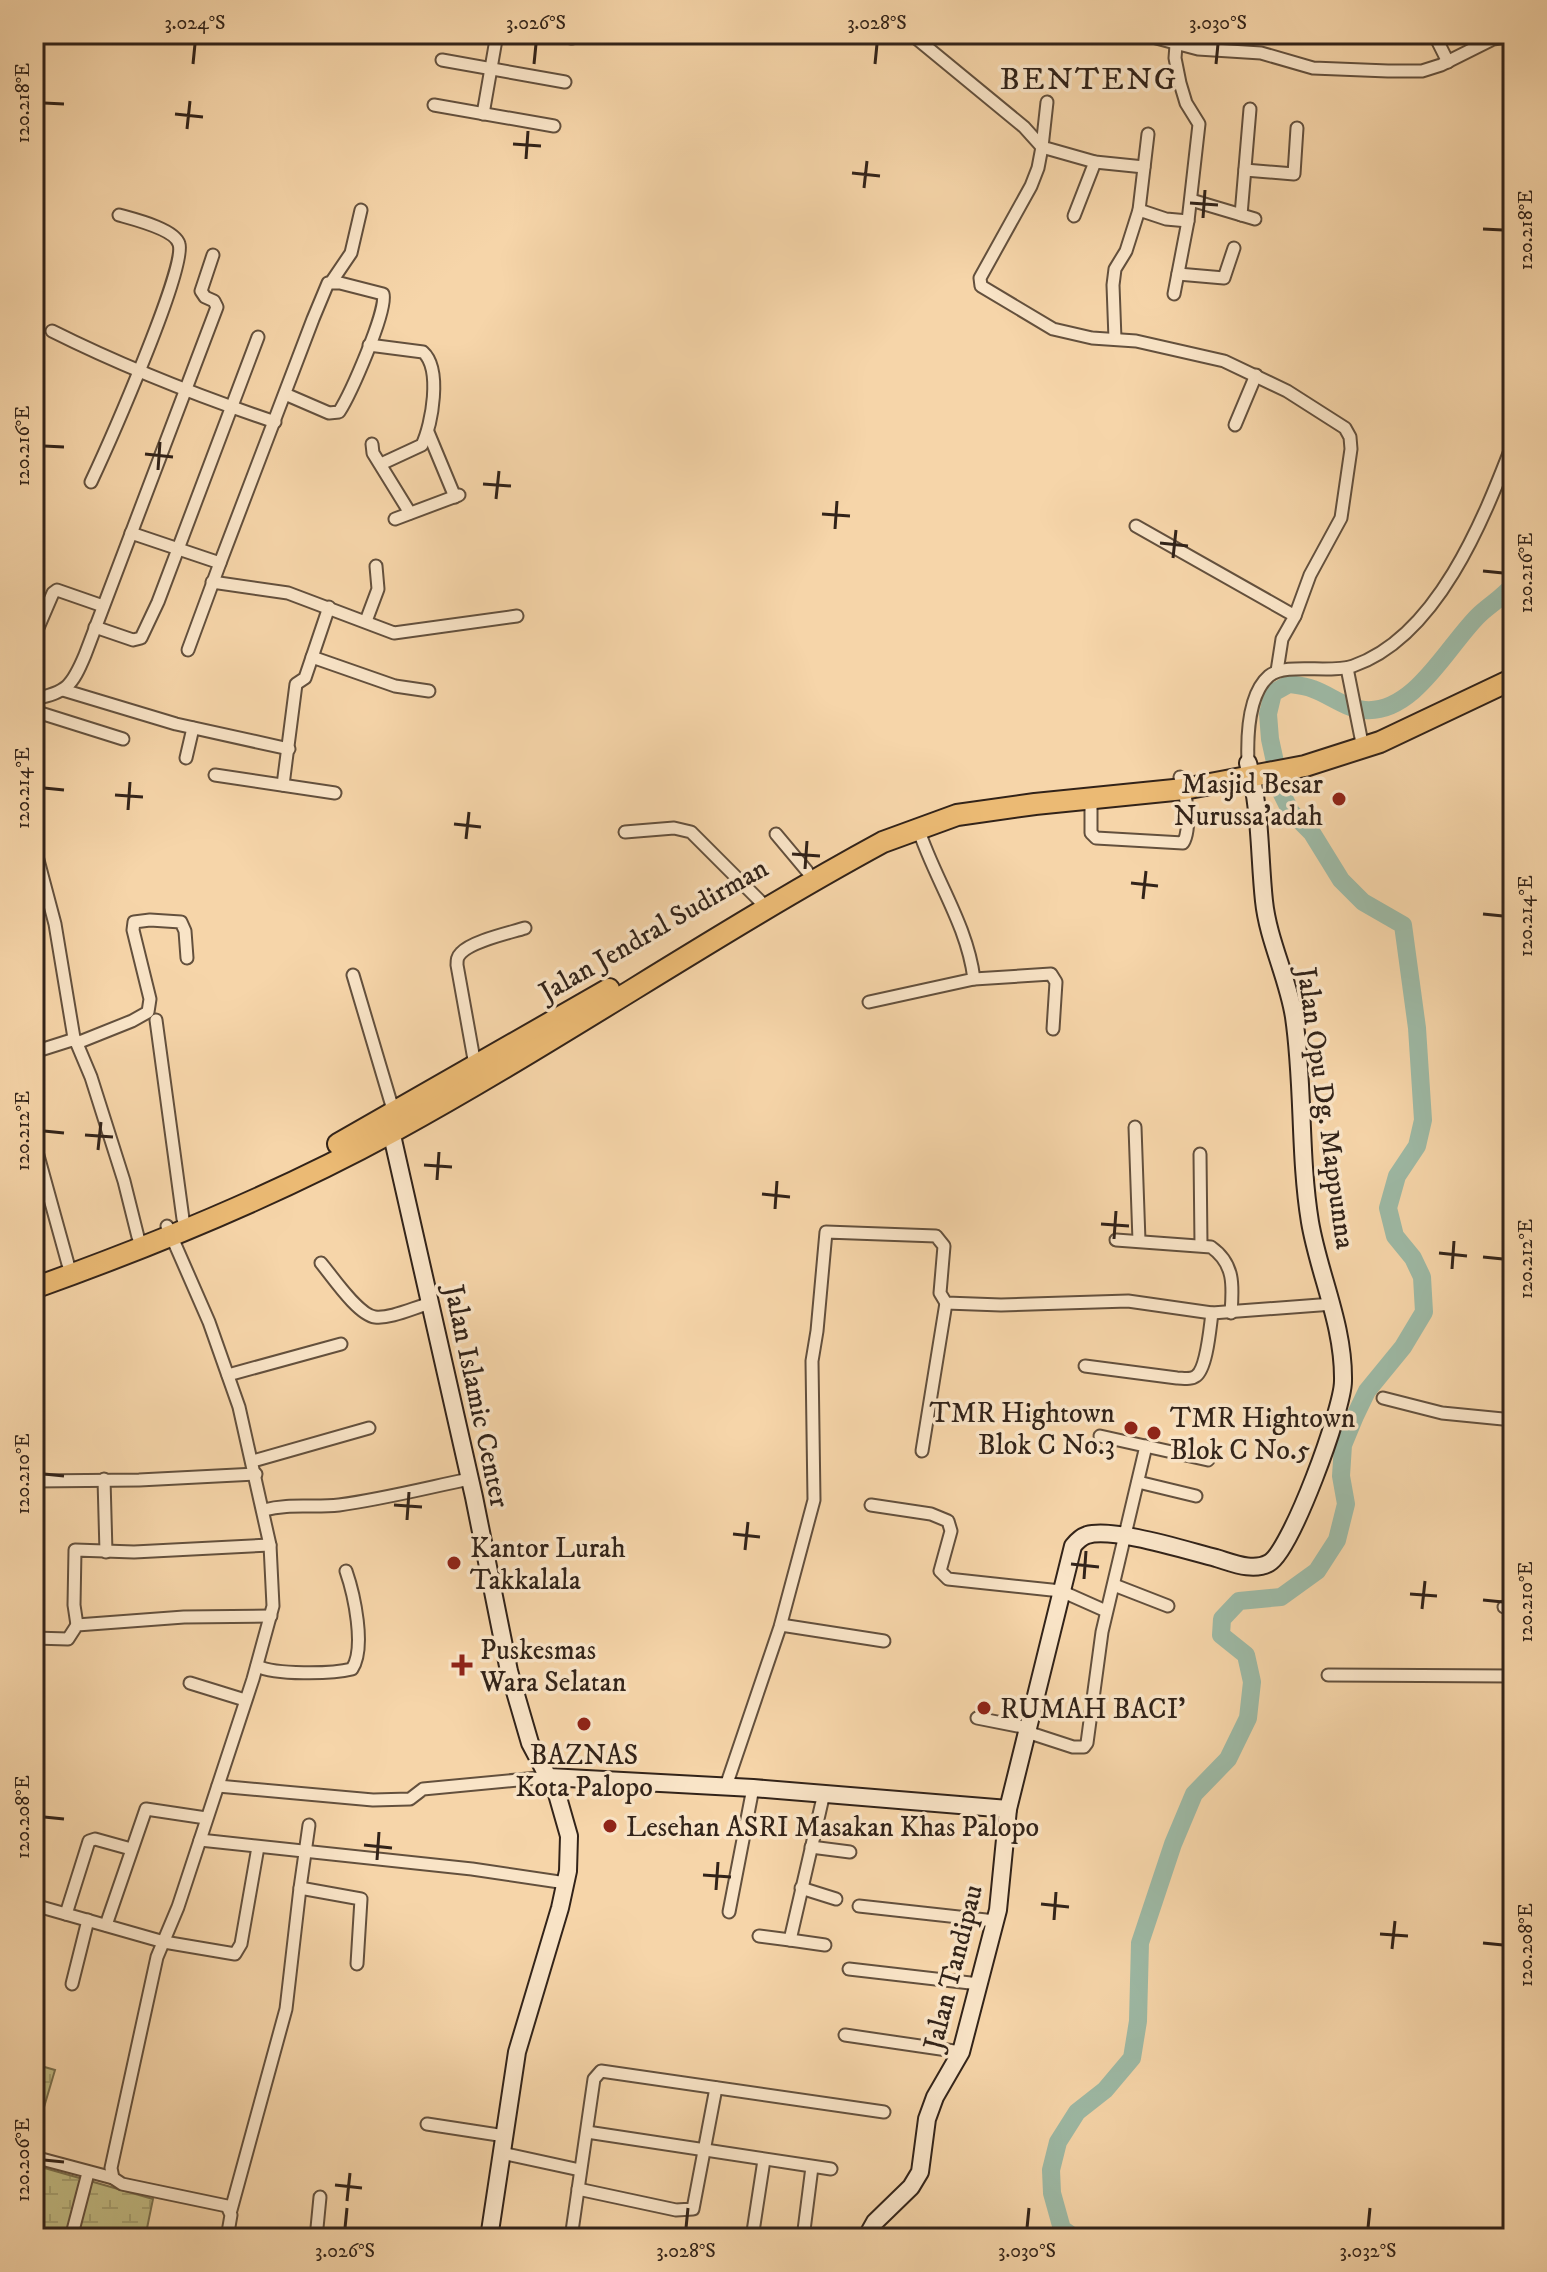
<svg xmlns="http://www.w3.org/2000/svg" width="1547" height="2272" font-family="'IM FELL DW Pica',serif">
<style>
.wetland{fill:url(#wetland-marsh);stroke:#7a704e;stroke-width:2}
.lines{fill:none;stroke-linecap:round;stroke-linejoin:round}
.river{stroke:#9db9a5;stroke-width:18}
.street-casing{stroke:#63503d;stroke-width:15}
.secondary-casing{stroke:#322319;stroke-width:20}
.highway-casing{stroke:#322319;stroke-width:24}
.street{stroke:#f9e4c7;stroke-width:11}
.secondary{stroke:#f9e4c7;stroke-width:16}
.highway{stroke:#ebba74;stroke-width:20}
.ticks{fill:none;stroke:#322319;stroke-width:3}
.poi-dot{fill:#8f2418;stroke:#f9e4c7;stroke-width:3}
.labels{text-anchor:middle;stroke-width:7;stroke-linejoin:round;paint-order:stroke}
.poi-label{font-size:28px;fill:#322319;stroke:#f9e4c7;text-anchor:start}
.street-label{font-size:28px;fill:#322319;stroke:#f9e4c7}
.quarter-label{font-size:32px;letter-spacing:2px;fill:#322319;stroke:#f9e4c7}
.neatline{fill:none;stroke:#322319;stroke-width:3}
.ticks-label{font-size:20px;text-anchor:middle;fill:#322319}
</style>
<defs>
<pattern id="wetland-marsh" width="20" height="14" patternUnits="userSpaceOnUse" patternTransform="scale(2)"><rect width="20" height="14" fill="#c2bc84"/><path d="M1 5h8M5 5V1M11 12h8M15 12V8" fill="none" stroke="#a7a171"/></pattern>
</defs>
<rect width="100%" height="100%" fill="#f6d5a9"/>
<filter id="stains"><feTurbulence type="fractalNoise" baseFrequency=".0025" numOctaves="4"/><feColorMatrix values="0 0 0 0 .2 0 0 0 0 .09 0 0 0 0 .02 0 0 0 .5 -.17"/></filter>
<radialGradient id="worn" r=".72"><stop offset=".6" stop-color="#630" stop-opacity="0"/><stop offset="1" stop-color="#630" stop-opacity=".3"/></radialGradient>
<g class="wetland">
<path d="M34,2064L55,2070L34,2141Z"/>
<path d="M34,2165L153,2199L145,2238H34Z"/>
</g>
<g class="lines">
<path class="river" d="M1075,2238L1062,2229L1052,2193L1051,2170L1058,2142L1077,2112L1105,2090L1132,2058L1138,2021L1140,1943L1173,1844L1194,1794L1228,1759L1248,1718L1252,1682L1246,1655L1221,1635L1222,1619L1239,1601L1281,1597L1317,1571L1337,1540L1346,1504L1341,1476L1343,1445L1355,1416L1367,1391L1403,1347L1424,1312L1422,1277L1413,1258L1395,1236L1388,1208L1397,1176L1417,1146L1423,1120L1417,1028L1403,925L1363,902L1341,880L1312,833L1291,812L1282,794L1270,739L1268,714L1273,693L1289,684C1297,685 1306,686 1313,689C1330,695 1346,709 1365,710C1415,714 1449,643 1480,614C1492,603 1502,598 1513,585"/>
<g class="street-casing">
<g id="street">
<path d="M550,34L572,38"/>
<path d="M911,34L1024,127L1042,147L1038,168L1031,186L980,278L981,286L1053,329L1092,338L1136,341L1224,361L1287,391L1345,428L1350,437L1351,449L1341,518L1310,575L1295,616"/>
<path d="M1141,34L1198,49L1261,53L1313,68L1388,71H1422L1441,65L1493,39L1513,36"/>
<path d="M1434,34L1448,62"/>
<path d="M442,60L565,82"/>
<path d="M1047,102L1042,147L1095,162L1144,167"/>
<path d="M434,105L554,126"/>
<path d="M483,114L497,34"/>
<path d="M1245,170L1294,174L1297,128"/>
<path d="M1191,200L1255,219"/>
<path d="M1139,210L1166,219L1188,221"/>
<path d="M1241,215L1250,109"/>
<path d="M1074,216L1095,162"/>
<path d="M1178,274L1224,278L1234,248"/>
<path d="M332,281L351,253L361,210"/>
<path d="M1174,294L1188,221L1199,124L1186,103L1180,83L1175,58L1176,45"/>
<path d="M52,331C124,367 198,396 275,422"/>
<path d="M1115,339L1113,285L1115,269L1126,251L1139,210L1148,134"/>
<path d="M369,345L423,352C442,369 432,424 422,445L381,464"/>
<path d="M1235,425L1256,375"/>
<path d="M428,432L455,497"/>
<path d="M372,444L373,453L410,513"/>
<path d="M91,482C106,450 187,268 179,244C175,229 133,219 119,215"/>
<path d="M395,519L459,495"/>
<path d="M1136,526L1295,616L1282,639L1277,671"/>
<path d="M131,533L220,563L313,319L328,283H340L383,294C388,310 350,395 339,412L329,413L285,394"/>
<path d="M212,582L288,593L394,633L517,616"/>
<path d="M366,621L378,589L376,566"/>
<path d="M95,627L133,640L141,638L158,602L258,337"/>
<path d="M34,637L53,593L57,590L103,606"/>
<path d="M188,650L220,563"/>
<path d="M312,657L395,686L429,691"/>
<path d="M1347,668L1363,748"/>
<path d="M63,690L176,724L289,749"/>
<path d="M34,699C67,692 72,686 85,655L217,307L214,301L205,297L201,291L213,255"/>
<path d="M34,711L123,739"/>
<path d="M186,758L193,728"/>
<path d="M1248,763C1247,738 1248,694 1269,676C1286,662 1329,674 1353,666C1437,637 1483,521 1513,443"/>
<path d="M215,775L335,793"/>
<path d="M283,785L296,684L305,678L329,607"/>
<path d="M1091,798V833L1096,838L1183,843C1192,828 1186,793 1180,777"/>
<path d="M625,832L674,828L691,832L760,901"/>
<path d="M776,834L807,871"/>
<path d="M34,845L55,924L74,1038"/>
<path d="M353,975L394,1113"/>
<path d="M974,979L1051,974L1056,982L1053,1029"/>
<path d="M869,1002L974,979C967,924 935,880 918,828"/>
<path d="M156,1020L183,1219"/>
<path d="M77,1043L132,1021L148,1012L150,999L133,930L134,922L150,920L181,922L185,931L187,958"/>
<path d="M34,1052L75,1039L91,1077L124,1181L138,1237"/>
<path d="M475,1065L457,965C457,960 457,957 461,953C472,941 509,933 525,928"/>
<path d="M1135,1127L1139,1241"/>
<path d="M34,1141L68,1264"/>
<path d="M1200,1154L1201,1245"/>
<path d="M167,1226L209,1322L239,1407L270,1545L273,1606L253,1679L178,1907L157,1957L111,2168L113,2178L122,2184L227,2206L231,2215L227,2238"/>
<path d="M1116,1240L1211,1247C1235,1264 1233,1286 1231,1313"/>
<path d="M321,1263C332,1276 358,1315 375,1317C391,1319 415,1307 431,1303"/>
<path d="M1085,1366L1177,1378C1183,1378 1191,1380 1196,1376C1207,1368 1210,1327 1212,1313"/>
<path d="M228,1375L341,1344"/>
<path d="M1383,1398L1442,1413L1513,1420"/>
<path d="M1100,1436L1208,1460"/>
<path d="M922,1451L946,1303"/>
<path d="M253,1461L369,1428"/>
<path d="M104,1479L106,1552"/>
<path d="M34,1481L139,1480L256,1474"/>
<path d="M1138,1482L1196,1496"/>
<path d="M871,1505L931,1514L948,1521L951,1531L940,1571L948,1579L1061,1591L1106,1611"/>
<path d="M264,1510C289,1503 313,1508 339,1505C383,1499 426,1488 469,1479"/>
<path d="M1114,1585L1168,1606"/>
<path d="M1504,1607L1513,1606"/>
<path d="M77,1625L74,1605L75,1550L134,1552L270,1545"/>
<path d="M781,1625L884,1641"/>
<path d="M34,1638L68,1639L77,1625L184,1617L271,1616"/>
<path d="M257,1666C275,1675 332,1674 352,1669C366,1648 354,1594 346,1571"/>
<path d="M1328,1675L1513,1676"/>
<path d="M190,1683L245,1700"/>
<path d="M977,1718L1028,1728"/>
<path d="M1027,1732L1073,1747H1084L1087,1743L1102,1632L1146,1446"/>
<path d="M218,1786L373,1800L410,1799L423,1789L549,1777"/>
<path d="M726,1786L780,1627L814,1500L812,1361L817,1331L826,1232L936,1236L944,1246L940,1293L946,1303L1001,1305L1128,1301L1212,1313L1333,1304"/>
<path d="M309,1825L300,1888L361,1899L357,1964"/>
<path d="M200,1840L472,1869L566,1883"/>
<path d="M811,1847L850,1852"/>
<path d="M801,1888L836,1899"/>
<path d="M34,1905L164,1942L235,1954L241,1944L258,1847"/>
<path d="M859,1906L995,1921"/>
<path d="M729,1912L753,1788"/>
<path d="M66,1914L89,1841L95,1839L131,1849"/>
<path d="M106,1925L146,1809L206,1818"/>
<path d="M759,1936L790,1940L824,1793"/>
<path d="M790,1940L825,1945"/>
<path d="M849,1969L979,1984"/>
<path d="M72,1984L88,1920"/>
<path d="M845,2035L961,2052"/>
<path d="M427,2124L505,2136"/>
<path d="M587,2132L831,2169"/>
<path d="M502,2153L580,2170"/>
<path d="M34,2157L113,2178"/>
<path d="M578,2189L676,2210L693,2209L716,2088"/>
<path d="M231,2210L286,2009L300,1888"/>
<path d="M71,2238L88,2173"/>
<path d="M316,2238L320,2197"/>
<path d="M571,2238L594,2079L601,2071L884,2112"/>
<path d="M752,2238L764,2160"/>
<path d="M803,2238L812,2167"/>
</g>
</g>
<g class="secondary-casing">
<g id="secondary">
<path d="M389,1122L474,1497L509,1671L530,1743L557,1794L569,1836L568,1871L560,1908L517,2052L489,2238"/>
<path d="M549,1777L753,1788L1008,1809"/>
<path d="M866,2238L875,2222L911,2187L920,2172L927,2119L935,2097L961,2052L998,1910L1008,1809L1073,1546C1077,1541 1081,1537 1087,1535C1113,1527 1188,1551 1216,1558C1233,1563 1253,1572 1269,1563C1291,1551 1343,1409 1343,1381C1344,1325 1319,1275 1310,1222C1299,1155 1304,1085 1294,1017C1288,978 1268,940 1264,901C1259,854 1261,809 1248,763"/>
</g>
</g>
<g class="highway-casing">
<g id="highway">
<path d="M338,1144L609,989"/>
<path d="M34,1288C157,1244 279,1194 394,1131C560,1040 717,932 883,842L957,815L1035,804L1184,789L1305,766L1380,742L1513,679"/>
</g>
</g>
<use href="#street" class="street"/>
<use href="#secondary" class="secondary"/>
<use href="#highway" class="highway"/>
</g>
<path class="ticks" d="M193,64L195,44M534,64L536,44M875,64L877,44M1216,64L1218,44M44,103L64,104M175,114L203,117M187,129L190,101M513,144L541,146M526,159L528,131M852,173L880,176M864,188L867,161M1190,203L1218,205M1203,218L1205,190M1483,229L1503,230M44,446L64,447M145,454L173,457M158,470L160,442M483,484L511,486M496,499L499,471M822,514L850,516M835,529L837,501M1160,543L1188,546M1173,558L1176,530M1483,571L1503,573M44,788L64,790M115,795L143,797M128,810L130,782M454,824L481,827M466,839L469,812M792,854L820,856M805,869L807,841M1131,883L1158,886M1143,899L1146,871M1483,914L1503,916M44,1131L64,1133M85,1135L113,1137M98,1150L101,1122M424,1165L452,1167M437,1180L439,1152M762,1194L790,1197M775,1209L777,1181M1101,1224L1129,1226M1114,1239L1116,1211M1439,1253L1467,1256M1483,1257L1503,1259M1452,1269L1454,1241M44,1474L64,1476M394,1505L422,1507M407,1520L409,1492M733,1534L760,1537M745,1550L748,1522M1071,1564L1099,1567M1084,1579L1086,1551M1410,1594L1437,1596M1483,1600L1503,1602M1422,1609L1425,1581M44,1817L64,1819M364,1845L392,1848M377,1860L379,1832M703,1875L731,1877M716,1890L718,1862M1041,1904L1069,1907M1054,1920L1056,1892M1380,1934L1408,1936M1483,1943L1503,1945M1392,1949L1395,1921M44,2160L64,2162M335,2185L362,2188M347,2201L350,2173M345,2228L347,2208M686,2228L688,2208M1027,2228L1029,2208M1368,2228L1370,2208"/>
<g class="poi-dot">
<circle cx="1339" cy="799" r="8"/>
<circle cx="1131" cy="1428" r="8"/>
<circle cx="1154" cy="1433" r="8"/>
<circle cx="454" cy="1563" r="8"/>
<path d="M458 1653h8v8h8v8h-8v8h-8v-8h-8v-8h8z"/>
<circle cx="984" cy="1708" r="8"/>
<circle cx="584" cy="1724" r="8"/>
<circle cx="610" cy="1826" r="8"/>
</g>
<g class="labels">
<g class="poi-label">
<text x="1323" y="793" text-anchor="end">Masjid Besar<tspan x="1323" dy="32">Nurussa'adah</tspan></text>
<text x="1115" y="1422" text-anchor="end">TMR Hightown<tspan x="1115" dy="32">Blok C No.3</tspan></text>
<text x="1170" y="1427">TMR Hightown<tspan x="1170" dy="32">Blok C No.5</tspan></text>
<text x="470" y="1557">Kantor Lurah<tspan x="470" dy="32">Takkalala</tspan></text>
<text x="480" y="1659">Puskesmas<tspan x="480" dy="32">Wara Selatan</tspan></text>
<text x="1000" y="1718">RUMAH BACI'</text>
<text x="584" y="1764" text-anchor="middle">BAZNAS<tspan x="584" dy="32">Kota Palopo</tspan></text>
<text x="626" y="1836">Lesehan ASRI Masakan Khas Palopo</text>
</g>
<g class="street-label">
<text transform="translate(653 929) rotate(-30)" y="10">Jalan Jendral Sudirman</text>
<text transform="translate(1327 1108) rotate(82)" y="10">Jalan Opu Dg. Mappunna</text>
<text transform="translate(478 1396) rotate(78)" y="10">Jalan Islamic Center</text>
<text transform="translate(952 1967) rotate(-76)" y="10">Jalan Tandipau</text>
</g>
<g class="quarter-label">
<text x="1089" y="89">BENTENG</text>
</g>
</g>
<rect width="1547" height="2272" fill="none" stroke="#f6d5a9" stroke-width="88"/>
<rect x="44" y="44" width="1459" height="2184" class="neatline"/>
<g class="ticks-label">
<text x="195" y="29">3.024°S</text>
<text x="536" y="29">3.026°S</text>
<text x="877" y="29">3.028°S</text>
<text x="1218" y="29">3.030°S</text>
<text transform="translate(22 103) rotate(-90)" y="7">120.218°E</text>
<text transform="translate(1525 230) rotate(-90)" y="7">120.218°E</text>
<text transform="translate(22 446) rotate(-90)" y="7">120.216°E</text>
<text transform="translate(1525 573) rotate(-90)" y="7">120.216°E</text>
<text transform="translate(22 788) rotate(-90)" y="7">120.214°E</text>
<text transform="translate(1525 916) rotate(-90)" y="7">120.214°E</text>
<text transform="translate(22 1131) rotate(-90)" y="7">120.212°E</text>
<text transform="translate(1525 1259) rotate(-90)" y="7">120.212°E</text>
<text transform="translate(22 1474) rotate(-90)" y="7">120.210°E</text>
<text transform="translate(1525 1602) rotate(-90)" y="7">120.210°E</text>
<text transform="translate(22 1817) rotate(-90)" y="7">120.208°E</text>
<text transform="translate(1525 1945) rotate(-90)" y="7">120.208°E</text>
<text transform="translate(22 2160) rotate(-90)" y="7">120.206°E</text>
<text x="345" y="2257">3.026°S</text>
<text x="686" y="2257">3.028°S</text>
<text x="1027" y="2257">3.030°S</text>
<text x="1368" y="2257">3.032°S</text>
</g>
<rect width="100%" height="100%" filter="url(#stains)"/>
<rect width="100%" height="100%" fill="url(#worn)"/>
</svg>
